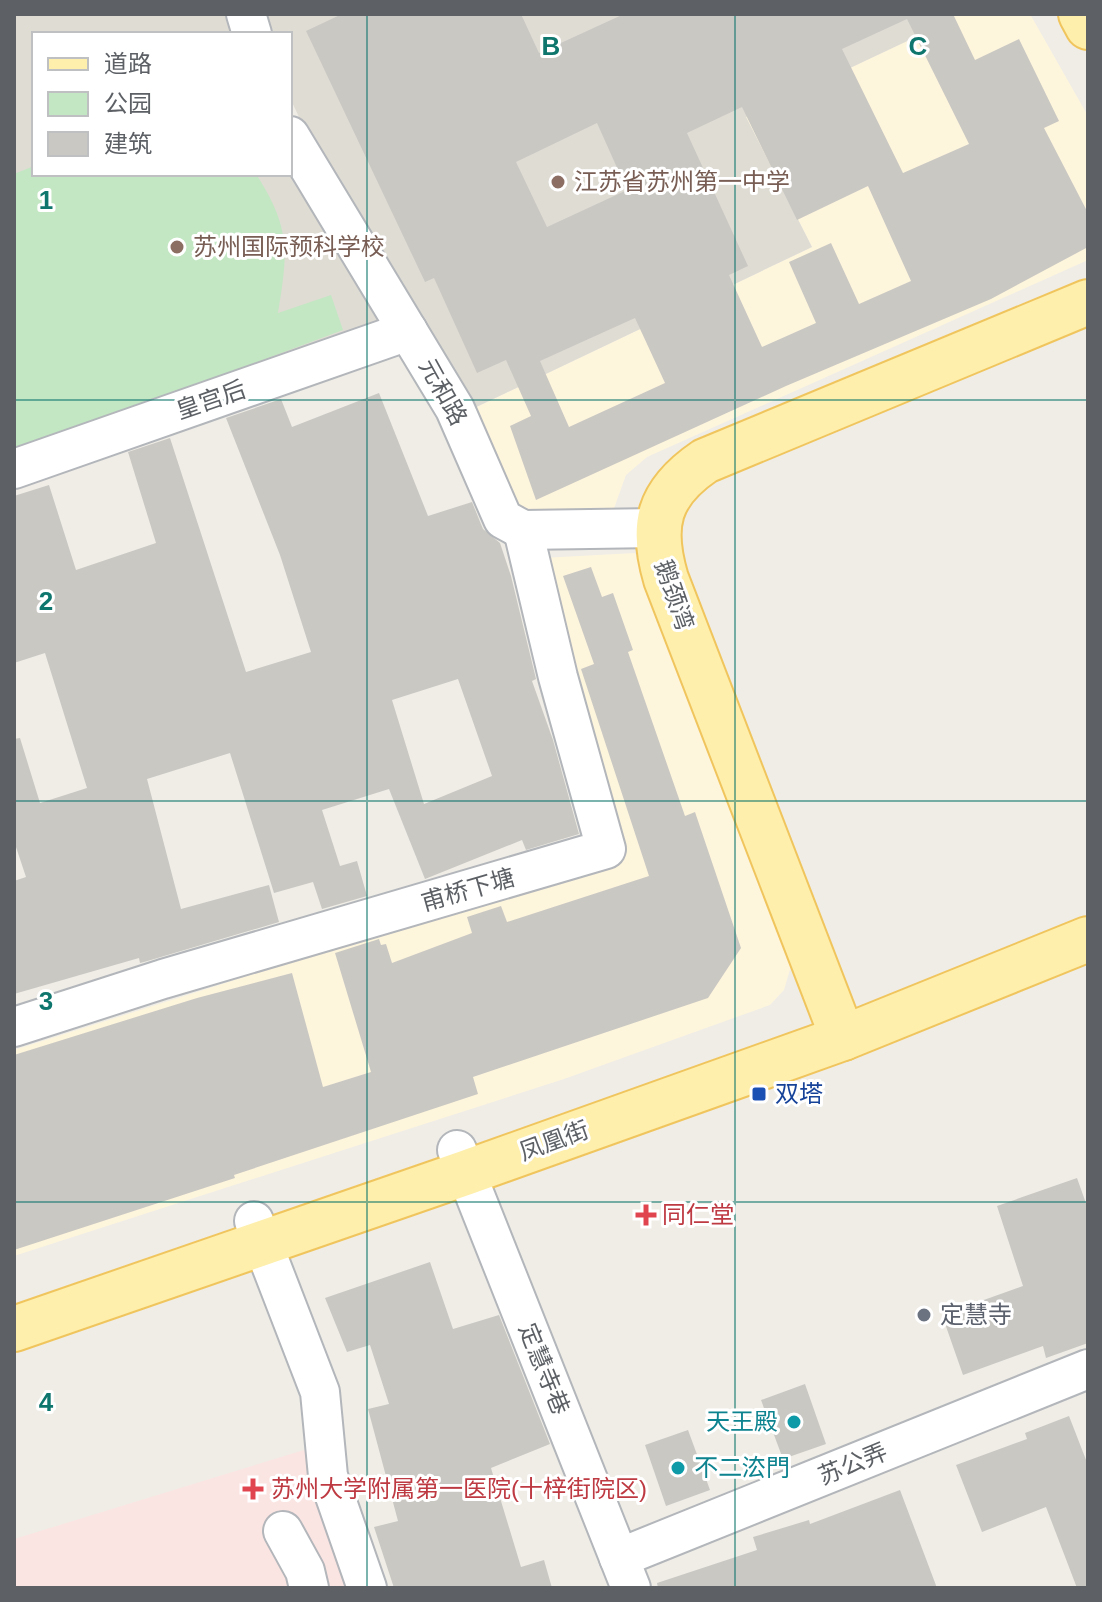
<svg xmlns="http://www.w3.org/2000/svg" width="1102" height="1602" font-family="Helvetica,'Noto Sans SC',sans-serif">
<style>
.commercial{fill:#fef5dd}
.education{fill:#dfdcd4}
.medical{fill:#fbe5e3}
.green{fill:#c3e7c3}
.building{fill:#cac8c3;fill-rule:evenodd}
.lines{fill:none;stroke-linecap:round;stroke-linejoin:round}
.minor-casing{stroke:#b3b6ba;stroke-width:42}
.major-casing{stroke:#f0c55e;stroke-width:48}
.minor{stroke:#fff;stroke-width:38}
.major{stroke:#feefac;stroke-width:44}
.grid{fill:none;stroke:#0f766e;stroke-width:2;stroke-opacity:0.55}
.education-dot{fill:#8d6e63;stroke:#fff;stroke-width:3}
.transit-dot{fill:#1a4fb4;stroke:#fff;stroke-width:3}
.health-dot{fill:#e0444e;stroke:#fff;stroke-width:3}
.worship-dot{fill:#6b7280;stroke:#fff;stroke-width:3}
.culture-dot{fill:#0f9aa8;stroke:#fff;stroke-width:3}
.labels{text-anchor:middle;stroke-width:6;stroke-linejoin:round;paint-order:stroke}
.education-label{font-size:24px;fill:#785e54;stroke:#fff;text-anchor:start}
.street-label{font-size:24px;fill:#5d6166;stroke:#fff}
.transit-label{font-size:24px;fill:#164399;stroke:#fff;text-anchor:start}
.health-label{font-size:24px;fill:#be3a42;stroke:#fff;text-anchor:start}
.worship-label{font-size:24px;fill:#5b616d;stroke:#fff;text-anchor:start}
.culture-label{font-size:24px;fill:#0d838f;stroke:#fff;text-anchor:end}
.grid-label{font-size:26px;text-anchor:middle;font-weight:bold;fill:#0f766e;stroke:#fff;stroke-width:6;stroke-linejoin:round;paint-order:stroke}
</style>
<rect width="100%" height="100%" fill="#efede6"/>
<g class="commercial">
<path d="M907,14H1030L1088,116V260L647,457L626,475L612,514L515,515L468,411L812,247L746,117L917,36Z"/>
<path d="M635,553L791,943V966L784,990L770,1005L564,1079L14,1256V1050L623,857L541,558Z"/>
</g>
<g class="education">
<path d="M14,14H230L236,34H34V174H290V160L383,321L14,471Z"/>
<path d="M258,14H907L918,36L746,117L812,247L468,411L452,378L299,117L290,98V34H264Z"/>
</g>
<path class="medical" d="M304,1450L349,1527L366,1588H14V1539Z"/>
<path class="green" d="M34,166V174H256C291,228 288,252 278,313L331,295L343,330L14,453V174Z"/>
<g class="building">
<path d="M342,14H521L539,53L624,14H953L975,60L1019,39L1059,121L1044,128L1088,213V247L991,299L786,386L536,500L510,426L531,416L506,360L477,373L434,278L425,282L306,31ZM907,19L969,144L903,173L842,49ZM742,107L797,220L868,186L911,281L859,304L831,243L789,262L816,323L762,347L729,275L748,266L687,133ZM597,123L627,190L547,227L516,162ZM635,318L665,383L569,427L540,361Z"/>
<path d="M379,393L428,516L472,502L483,529L500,543L511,576L536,679L532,681L553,740L579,834L526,850L522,840L425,879L389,789L322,810L340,866L357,861L367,896L322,909L313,882L274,893L230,753L147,779L181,909L269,885L279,922L144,962L140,963L139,958L14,994V881L26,877L14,841V739L20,738L40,803L87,788L45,653L14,663V496L49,485L76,570L156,543L128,452L170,438L246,672L311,652L280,555L226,418L281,399L292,427ZM458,679L492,776L424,804L392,700Z"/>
<path d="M591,567L602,597L613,593L633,650L628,652L685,816L695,812L741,948L708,998L473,1077L478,1094L234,1175L235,1178L14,1250V1055L197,998L292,973L323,1087L371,1072L335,953L379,939L381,945L386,944L392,963L472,933L467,917L501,906L507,922L649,876L581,669L594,664L563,576Z"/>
<path d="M1077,1178L1088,1209V1343L1046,1358L1043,1346L963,1375L942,1315L1023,1286L997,1206Z"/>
<path d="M430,1262L453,1329L499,1315L550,1444L491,1468L521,1567L544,1560L552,1588H394L374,1527L398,1521L368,1409L389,1404L370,1345L347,1352L325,1298Z"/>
<path d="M805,1384L826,1444L783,1459L761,1400Z"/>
<path d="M1069,1416L1088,1465V1588H1077L1046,1507L982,1532L956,1465L1027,1439L1025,1433Z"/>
<path d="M688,1430L710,1490L666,1506L645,1445Z"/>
<path d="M900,1490L937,1588H658L657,1583L757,1550L753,1537L809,1520L810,1524Z"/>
</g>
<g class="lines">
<g class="minor-casing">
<g id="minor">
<path d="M246,14L252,34"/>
<path d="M290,136L455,409L503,519L523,530L657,528"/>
<path d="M14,469L408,331"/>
<path d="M14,1027L163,979L606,849L558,677L523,530"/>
<path d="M457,1150L631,1588"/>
<path d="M254,1221L320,1392L328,1476L367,1588"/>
<path d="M283,1531L305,1571L309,1588"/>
<path d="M619,1558L1088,1369"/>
</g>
</g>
<g class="major-casing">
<g id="major">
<path d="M1081,14L1088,27"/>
<path d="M843,1038L666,579C650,525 658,493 705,461L1088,302"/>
<path d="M14,1329L465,1173L843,1038L1088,939"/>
</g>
</g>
<use href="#minor" class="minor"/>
<use href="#major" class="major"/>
</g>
<path class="grid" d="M367,14V1588M735,14V1588M14,400H1088M14,801H1088M14,1202H1088"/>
<g class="education-dot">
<circle cx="558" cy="182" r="8"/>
<circle cx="177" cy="247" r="8"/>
</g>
<rect class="transit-dot" x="751" y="1086" width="16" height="16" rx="4"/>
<g class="health-dot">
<path d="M642 1203h8v8h8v8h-8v8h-8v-8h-8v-8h8z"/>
<path d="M249 1477h8v8h8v8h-8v8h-8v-8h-8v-8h8z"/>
</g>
<circle class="worship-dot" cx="924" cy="1315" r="8"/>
<g class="culture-dot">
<circle cx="794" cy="1422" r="8"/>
<circle cx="678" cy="1468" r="8"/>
</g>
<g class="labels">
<g class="education-label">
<text x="574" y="190">江苏省苏州第一中学</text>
<text x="193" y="255">苏州国际预科学校</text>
</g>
<g class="street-label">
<text transform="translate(443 392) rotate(61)" y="8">元和路</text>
<text transform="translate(211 400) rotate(-19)" y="8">皇宫后</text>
<text transform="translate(674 595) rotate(71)" y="8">鹅颈湾</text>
<text transform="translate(468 890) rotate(-16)" y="8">甫桥下塘</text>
<text transform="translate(554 1141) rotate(-20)" y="8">凤凰街</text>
<text transform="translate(544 1369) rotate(68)" y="8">定慧寺巷</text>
<text transform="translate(853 1464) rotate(-22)" y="8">苏公弄</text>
</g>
<g class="transit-label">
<text x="775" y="1102">双塔</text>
</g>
<g class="health-label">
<text x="662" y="1223">同仁堂</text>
<text x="271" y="1497">苏州大学附属第一医院(十梓街院区)</text>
</g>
<g class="worship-label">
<text x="940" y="1323">定慧寺</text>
</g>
<g class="culture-label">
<text x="778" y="1430">天王殿</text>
<text x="694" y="1476" text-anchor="start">不二㳒門</text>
</g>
</g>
<g class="grid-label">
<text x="551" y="55">B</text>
<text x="918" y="55">C</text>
<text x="46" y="209">1</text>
<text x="46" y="610">2</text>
<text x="46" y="1010">3</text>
<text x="46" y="1411">4</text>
</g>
<rect width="1102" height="1602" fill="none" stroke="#5d6166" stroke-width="32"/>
<rect x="32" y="32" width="260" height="144" fill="#ffffff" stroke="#bec0c2" stroke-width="2"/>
<rect x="48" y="58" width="40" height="12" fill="#feefac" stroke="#bec0c2" stroke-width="2"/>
<text x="104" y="72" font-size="24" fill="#5d6166">道路</text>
<rect x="48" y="92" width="40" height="24" fill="#c3e7c3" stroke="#bec0c2" stroke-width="2"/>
<text x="104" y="112" font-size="24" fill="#5d6166">公园</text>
<rect x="48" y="132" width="40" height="24" fill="#cac8c3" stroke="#bec0c2" stroke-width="2"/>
<text x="104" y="152" font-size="24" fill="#5d6166">建筑</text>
</svg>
